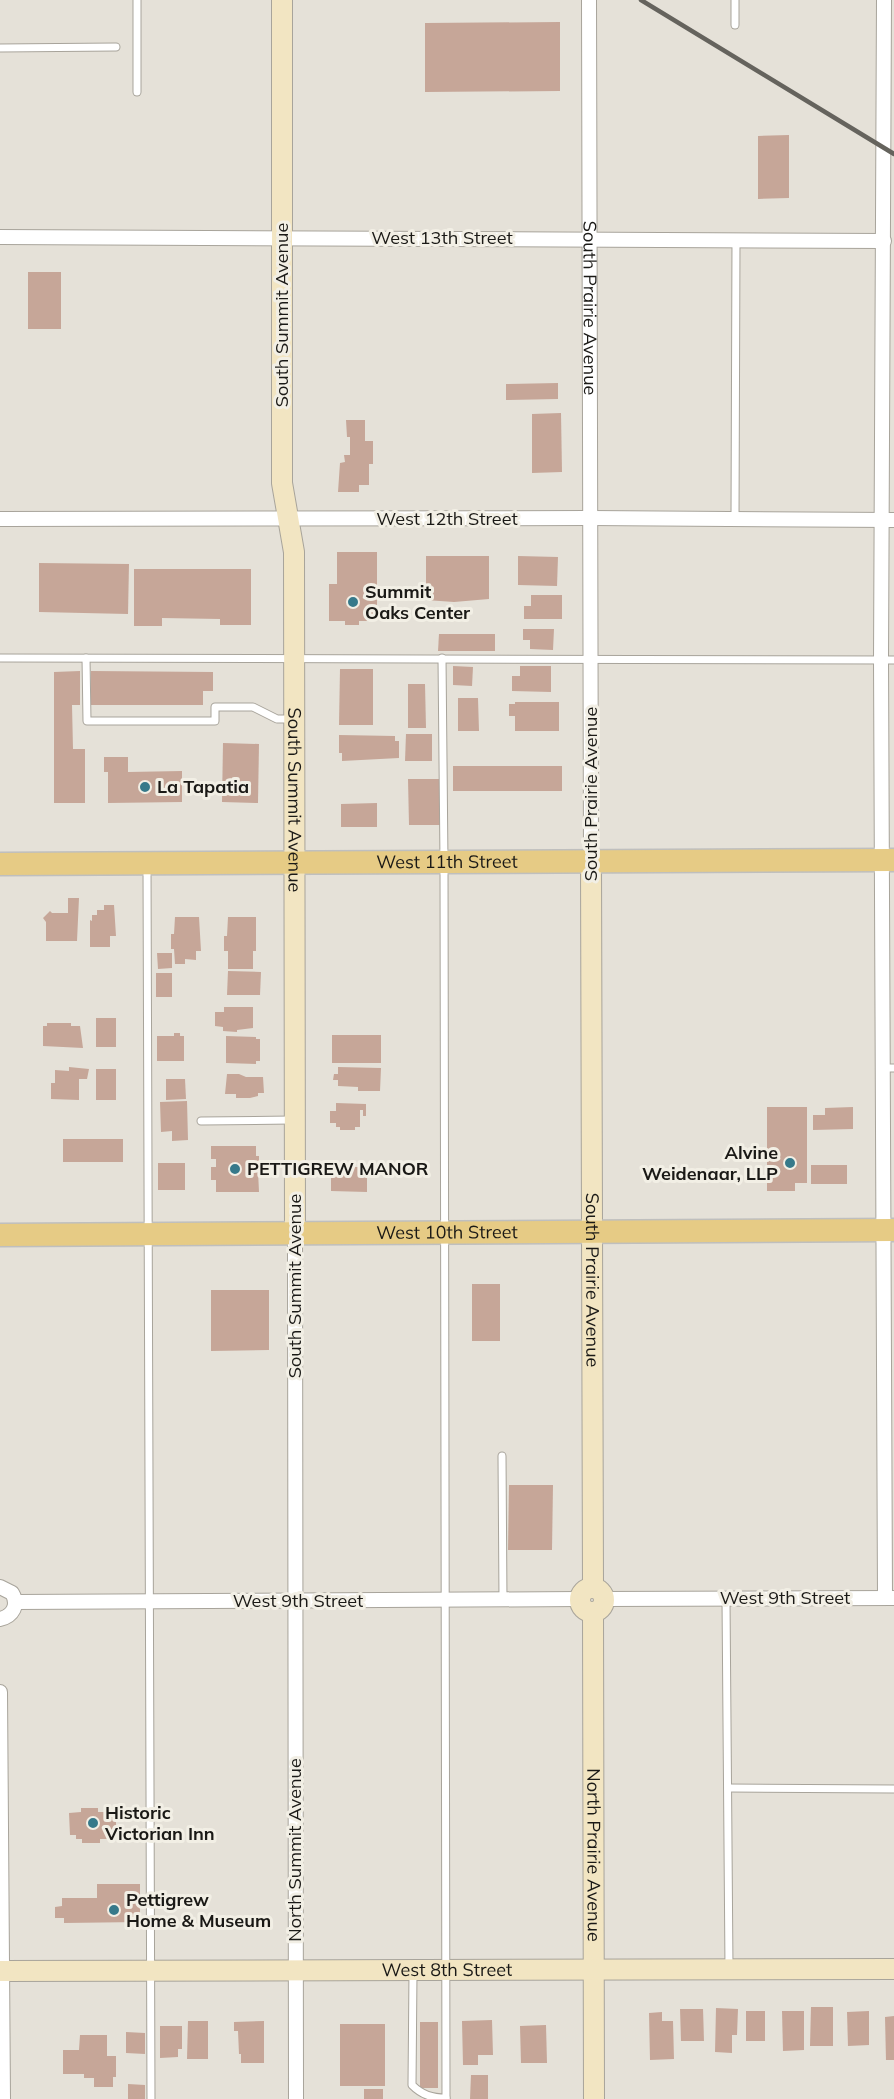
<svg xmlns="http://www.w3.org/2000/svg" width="894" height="2099" font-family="Mulish,sans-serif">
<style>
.building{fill:#c6a698}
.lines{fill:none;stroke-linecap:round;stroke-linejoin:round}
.lane-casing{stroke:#a8a49b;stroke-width:9}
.street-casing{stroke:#a8a49b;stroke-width:16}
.secondary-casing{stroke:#a8a49b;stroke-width:22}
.primary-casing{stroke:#bfbfbe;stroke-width:25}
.lane{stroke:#fff;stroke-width:7}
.street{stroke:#fff;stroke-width:14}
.secondary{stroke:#f2e5c2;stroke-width:20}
.primary{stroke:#e6cb85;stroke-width:22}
.rail{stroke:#65635d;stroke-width:4.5}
.poi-dot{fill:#36798a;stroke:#f2efe5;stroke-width:2}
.labels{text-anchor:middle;stroke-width:6;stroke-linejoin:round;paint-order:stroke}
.street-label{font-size:18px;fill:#1a1916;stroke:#f2efe5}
.poi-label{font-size:18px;font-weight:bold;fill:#1a1916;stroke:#f2efe5;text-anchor:start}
</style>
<rect width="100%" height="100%" fill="#e5e1d8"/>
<g class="building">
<path d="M560,22V91L425,92V23Z"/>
<path d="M789,135V198L758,199V136Z"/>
<rect x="28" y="272" width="33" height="57"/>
<path d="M558,383V399L506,400V384Z"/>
<path d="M561,413L562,472L532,473V414Z"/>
<path d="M346,420H365V441H373V464H369V485H359V492H338L340,463L345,462L344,455H350V437H347Z"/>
<path d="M337,552H377V621H359V625H345V621H329V584H337Z"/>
<path d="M426,556H489V599L454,602L426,600Z"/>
<path d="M518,556L558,557L557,586L518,585Z"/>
<path d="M39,563L129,564L128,614L39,612Z"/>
<path d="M134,569H251V625H220V619L162,618V626H134Z"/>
<path d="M531,595H562V619H524V606H531Z"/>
<path d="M523,629H554L553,650L530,649V640H523Z"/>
<path d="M439,634H495V651H438Z"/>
<path d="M453,666L473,667L472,686L453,685Z"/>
<path d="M520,666H551V692L512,691V676H520Z"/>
<path d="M340,669H373V725H339Z"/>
<path d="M80,671V705H72L73,749H85V803H54V672Z"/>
<path d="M91,671L213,672V691H203V705H91Z"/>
<path d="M408,684H425L426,728H408Z"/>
<path d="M458,698H478L479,731H458Z"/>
<path d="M515,702H559V731H515V716H509V704H515Z"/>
<path d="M406,734H432V761H405Z"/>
<path d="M339,735L395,736V741H399V758L342,761V753H339Z"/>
<path d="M223,743L259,744L258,803L222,802Z"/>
<path d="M104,757H128V772L182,771V802L108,803V772H104Z"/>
<rect x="453" y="766" width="109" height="25"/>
<path d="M408,779H439L440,825H409Z"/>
<path d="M377,803V827H341V804Z"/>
<path d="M68,898H79L77,941H46V922L43,918L50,911L52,913H68Z"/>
<path d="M104,905H114L116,936H110V947H90V920L92,921V915H97V910H104Z"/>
<path d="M175,917H199L201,951H196V960L185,959V964H175L174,949H171V934H174Z"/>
<path d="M228,917H256V951H253V969H228V951H224V936H227Z"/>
<path d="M157,953H172V968L158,969Z"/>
<path d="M228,971L261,972L260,995H227Z"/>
<rect x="156" y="973" width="16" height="24"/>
<path d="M224,1007H253V1028L237,1030V1032L223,1031V1027L215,1026V1012H224Z"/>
<rect x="96" y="1018" width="20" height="29"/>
<path d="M47,1023H71V1026H80L83,1048L43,1046V1026H47Z"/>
<path d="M174,1033H180V1036H184V1061H157V1036H174Z"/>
<rect x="332" y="1035" width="49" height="28"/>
<path d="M226,1036L256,1037V1039H260V1061H256V1064L226,1063Z"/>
<path d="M69,1067L89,1069L87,1079H79V1100L51,1099V1083H55V1070L69,1071Z"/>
<path d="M338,1067L381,1068L380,1091H358V1087L338,1086V1080H333L334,1074H338Z"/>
<rect x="96" y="1069" width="20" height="31"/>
<path d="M227,1074H239L246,1077H263L264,1093H258V1096L250,1098H236V1094H225Z"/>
<path d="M166,1079H185L186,1099L166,1100Z"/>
<path d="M187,1101L188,1140L172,1141V1131L161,1132L160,1102Z"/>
<path d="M336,1103L366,1104V1116H363V1110H360V1127H355V1130H340V1127H336V1123H330V1111H336Z"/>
<path d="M767,1107H807V1183H795V1191H767Z"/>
<path d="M853,1107V1129L813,1130V1115H825V1108Z"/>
<rect x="63" y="1139" width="60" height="23"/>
<path d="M211,1146H256V1156H259V1171H258L259,1192H216V1180H211V1167H216V1159H211Z"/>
<rect x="158" y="1163" width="27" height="27"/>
<rect x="811" y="1165" width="36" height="19"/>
<path d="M347,1167H367V1192L331,1191V1168Z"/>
<rect x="472" y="1284" width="28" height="57"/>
<path d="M211,1290H269V1350L211,1351Z"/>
<path d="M509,1485H553L552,1550H508Z"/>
<path d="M81,1808H98V1812H116V1833H114V1839H100V1843H82V1839H76V1835H70L69,1813L81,1812Z"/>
<path d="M97,1884H140V1922L64,1923V1918H55V1907L62,1906V1898H97Z"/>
<path d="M811,2007H833V2046H810Z"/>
<path d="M716,2008L738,2009L737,2035H732V2053L715,2052Z"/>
<path d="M680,2009H703L704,2041H681Z"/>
<rect x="746" y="2011" width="19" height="30"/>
<path d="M782,2011H804V2050L783,2051Z"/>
<path d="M869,2011V2045L848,2046L847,2012Z"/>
<path d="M662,2012V2021H673L674,2059L650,2060L649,2013Z"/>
<path d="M894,2016V2060H886L885,2017Z"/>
<path d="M492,2020L493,2055H478V2065H463L462,2021Z"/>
<path d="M188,2021H208V2059H187Z"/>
<path d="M264,2021V2063H241V2054H239L238,2031H234V2022Z"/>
<rect x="420" y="2022" width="18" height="66"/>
<rect x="340" y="2024" width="45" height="62"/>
<path d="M546,2025L547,2063H521L520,2026Z"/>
<path d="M160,2026H182V2049H178V2057L160,2058Z"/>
<path d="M126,2032L145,2033V2054L126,2053Z"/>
<path d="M80,2035H107V2056H116V2077H113V2087H94V2078H84V2074H63V2050H79Z"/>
<path d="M471,2075H488V2099H470Z"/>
<path d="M128,2084L145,2085V2099H128Z"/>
<rect x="364" y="2089" width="19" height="10"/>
</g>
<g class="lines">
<g class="lane-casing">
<g id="lane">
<path d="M137,0V92"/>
<path d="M735,25V0"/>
<path d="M0,48L116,47"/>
<path d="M735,519L736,240"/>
<path d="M0,658L894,660"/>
<path d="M86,658L87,721H215V707H253L277,719H293"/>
<path d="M442,658L444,862L446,2099"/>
<path d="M147,866L151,2099"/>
<path d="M882,1068H894"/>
<path d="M201,1121L292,1120"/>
<path d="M502,1456L503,1600"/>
<path d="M726,1599L729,1967"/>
<path d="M728,1788L894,1789"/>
<path d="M413,1973L412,2085C422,2095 432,2098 446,2098"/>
</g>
</g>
<g class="street-casing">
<g id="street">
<path id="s1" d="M589,0L591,862"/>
<path d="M884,0L881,660L885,1598"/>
<path d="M0,237L884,241"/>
<path d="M0,519L590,518L894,520"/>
<path d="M295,1233L296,2099"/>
<path d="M0,1587L12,1593C19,1605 13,1616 0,1619"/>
<path d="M604,1599L893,1598"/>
<path d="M15,1602L580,1599"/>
<path d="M0,1692L3,2099"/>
</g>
</g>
<g class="secondary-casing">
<g id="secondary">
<path id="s2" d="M282,0V483L294,552L295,1233"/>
<path id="s3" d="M591,862L593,1588"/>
<circle cx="592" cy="1600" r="12"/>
<path id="s4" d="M593,1612L594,2099"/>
<path id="s5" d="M0,1971L894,1969"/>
</g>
</g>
<g class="primary-casing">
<g id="primary">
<path id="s6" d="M0,864L894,860"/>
<path id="s7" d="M0,1235L894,1230"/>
</g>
</g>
<use href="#lane" class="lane"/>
<use href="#street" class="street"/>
<use href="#secondary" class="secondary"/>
<use href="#primary" class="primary"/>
<path class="rail" d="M641,0L894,154"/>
</g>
<g class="poi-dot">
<circle cx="353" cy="602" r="6"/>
<circle cx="145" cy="787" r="6"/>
<circle cx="790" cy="1163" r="6"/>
<circle cx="235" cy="1169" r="6"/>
<circle cx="93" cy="1823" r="6"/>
<circle cx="114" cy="1910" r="6"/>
</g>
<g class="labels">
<g class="street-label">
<text x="442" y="244">West 13th Street</text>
<text dy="6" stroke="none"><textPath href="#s1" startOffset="308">South Prairie Avenue</textPath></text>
<text transform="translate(282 315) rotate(-90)" y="6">South Summit Avenue</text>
<text x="447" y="525">West 12th Street</text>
<text transform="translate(591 794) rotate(-90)" y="6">South Prairie Avenue</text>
<text dy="6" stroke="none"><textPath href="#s2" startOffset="801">South Summit Avenue</textPath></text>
<text dy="6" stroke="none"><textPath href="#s6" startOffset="447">West 11th Street</textPath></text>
<text dy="6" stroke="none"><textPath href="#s7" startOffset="447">West 10th Street</textPath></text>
<text dy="6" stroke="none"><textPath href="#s3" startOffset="418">South Prairie Avenue</textPath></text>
<text transform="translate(295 1286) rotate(-90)" y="6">South Summit Avenue</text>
<text x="785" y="1604">West 9th Street</text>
<text x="298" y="1607">West 9th Street</text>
<text transform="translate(295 1850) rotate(-90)" y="6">North Summit Avenue</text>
<text dy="6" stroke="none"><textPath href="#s4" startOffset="243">North Prairie Avenue</textPath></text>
<text dy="6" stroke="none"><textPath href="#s5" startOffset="447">West 8th Street</textPath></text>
</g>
<g class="poi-label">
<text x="365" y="598">Summit<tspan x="365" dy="21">Oaks Center</tspan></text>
<text x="157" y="793">La Tapatia</text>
<text x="778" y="1159" text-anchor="end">Alvine<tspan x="778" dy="21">Weidenaar, LLP</tspan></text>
<text x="247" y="1175">PETTIGREW MANOR</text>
<text x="105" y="1819">Historic<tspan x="105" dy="21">Victorian Inn</tspan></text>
<text x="126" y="1906">Pettigrew<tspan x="126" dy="21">Home &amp; Museum</tspan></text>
</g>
</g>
</svg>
